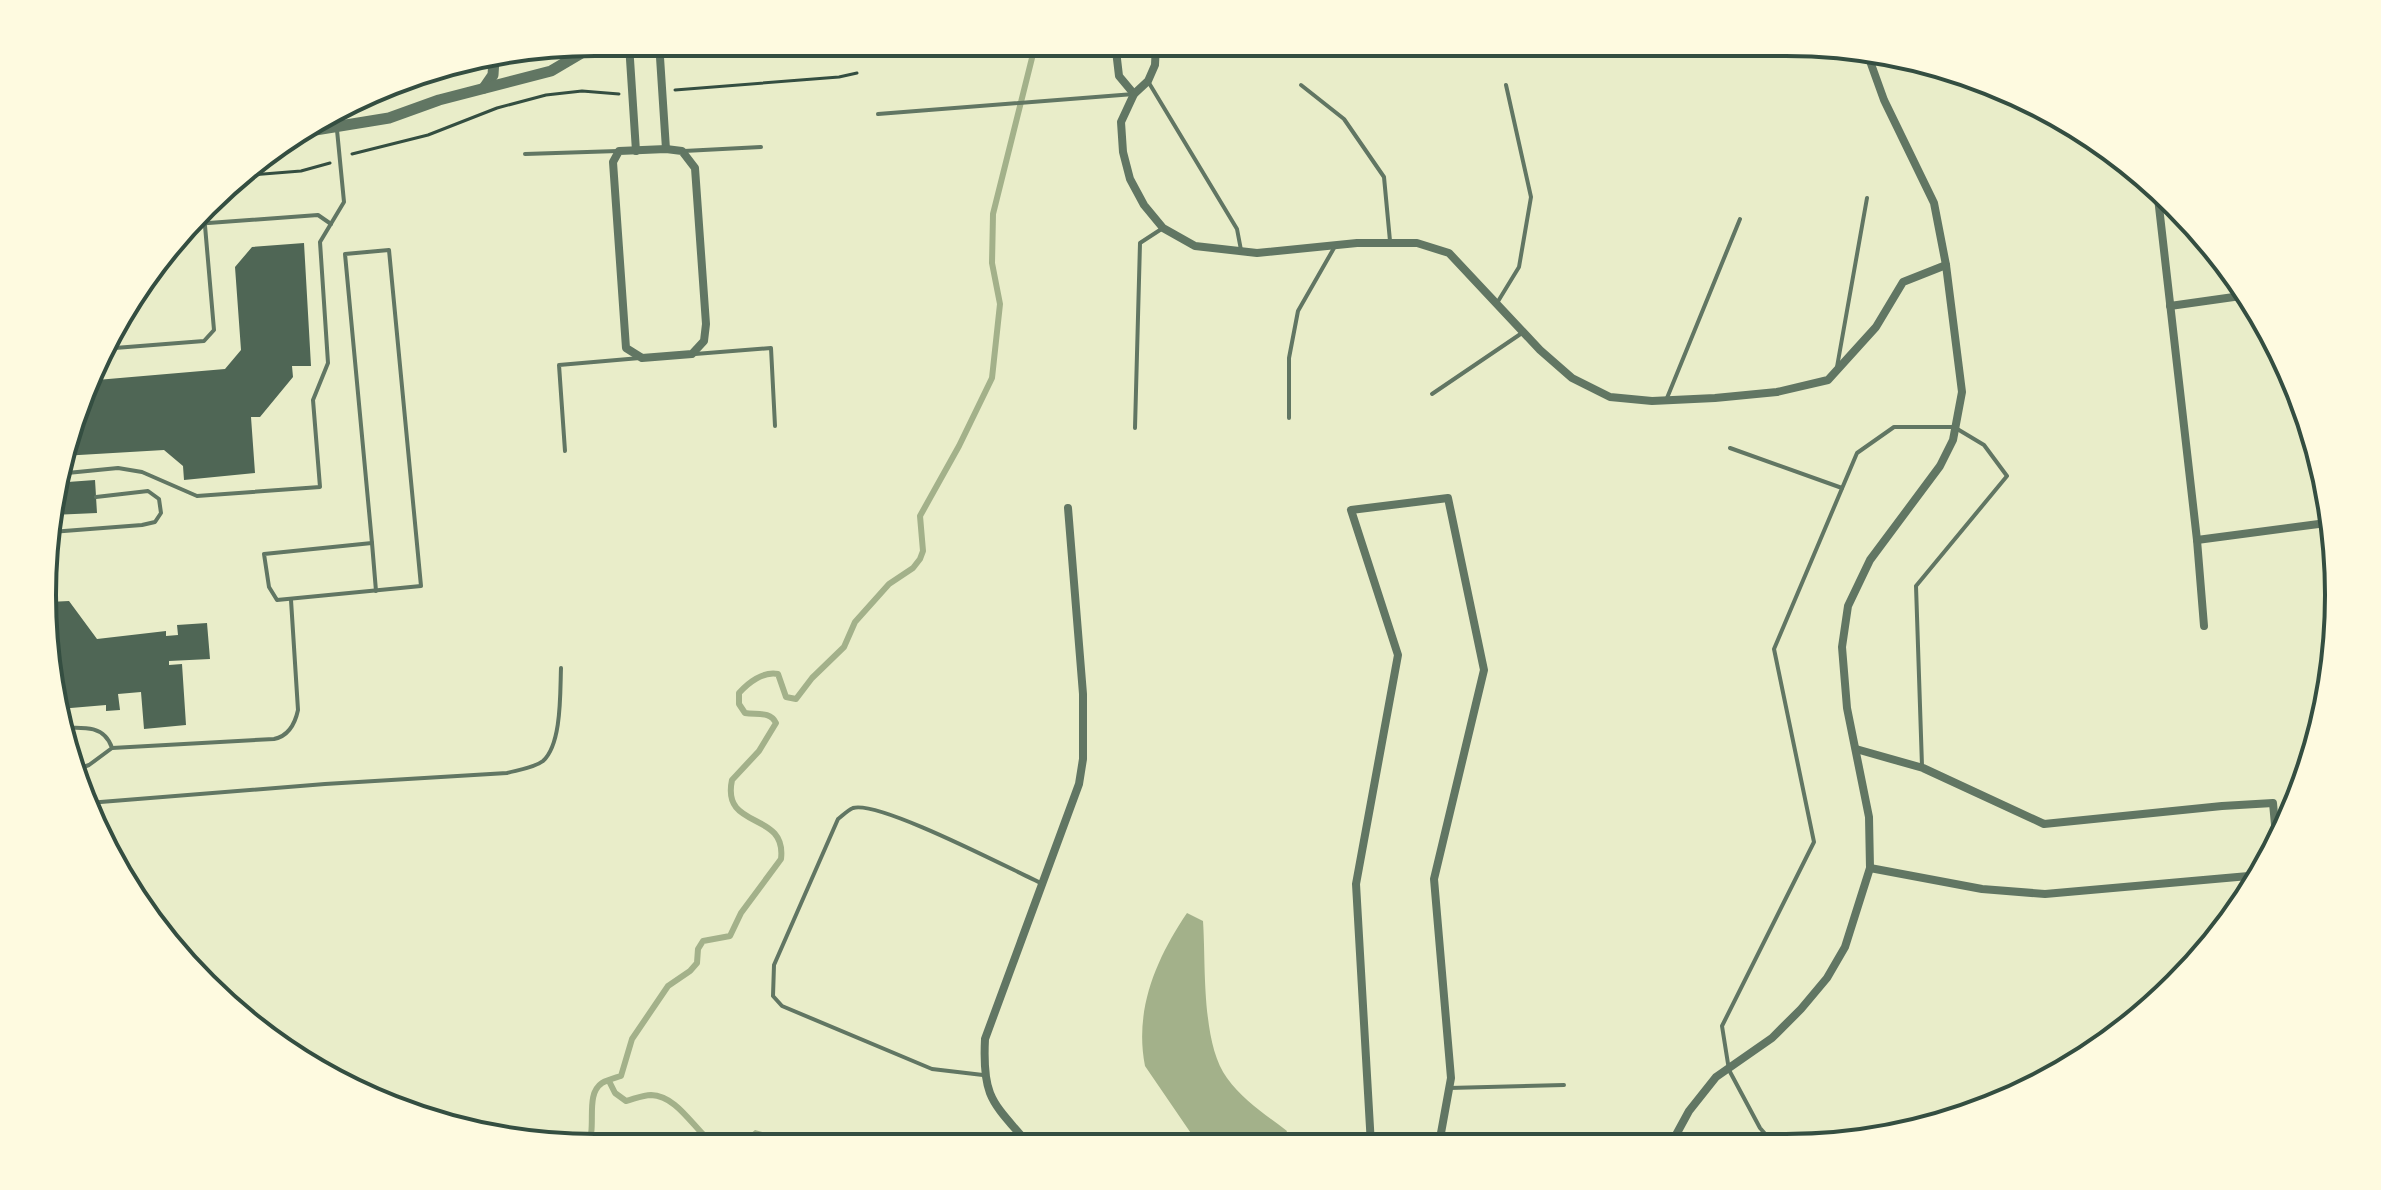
<svg xmlns="http://www.w3.org/2000/svg" width="2381" height="1190" font-family="Montserrat,sans-serif">
<style>
.water{fill:#a3b18a}
.lines{fill:none;stroke-linecap:round;stroke-linejoin:round}
.stream{stroke:#a3b18a;stroke-width:6}
.building{fill:#4f6655}
.path{stroke:#344e41;stroke-width:3}
.service{stroke:#617663;stroke-width:4}
.minor{stroke:#617663;stroke-width:8}
.tertiary{stroke:#617663;stroke-width:11}
.rim{fill:none;stroke:#344e41;stroke-width:4}
</style>
<rect width="100%" height="100%" fill="#e9edc9"/>
<g class="water">
<path d="M1187,913L1203,921C1206,964 1201,1043 1227,1078C1243,1100 1266,1115 1287,1131L1281,1145H1199L1145,1066C1134,1010 1156,959 1187,913Z"/>
<path d="M755,1130L810,1146H736Z"/>
</g>
<g class="lines">
<g class="stream">
<path d="M609,1081L615,1093L626,1101C634,1099 643,1095 651,1095C679,1096 695,1132 716,1146"/>
<path d="M587,1147C598,1128 584,1095 602,1083C607,1080 615,1078 621,1076L632,1039L668,986L690,971L697,963L698,949L703,941L730,936L741,913L781,859C787,810 721,831 732,780L759,751L776,723C770,711 757,715 745,713L739,704V693C748,683 763,671 778,674L786,697L796,699L812,678L844,647L855,622L889,584L913,568L920,559L923,551L920,516L959,446L992,378L1000,304L992,263L993,214L1036,42"/>
</g>
</g>
<g class="building">
<path d="M304,243L311,366H292L293,377L260,417H251L255,473L184,480L183,466L164,450L62,456L85,381L225,369L241,350L235,267L252,247Z"/>
<path d="M95,480L97,513L52,515L54,483Z"/>
<path d="M69,601L97,639L166,631V636L178,635L177,625L207,623L210,659L169,661V665L182,664L186,725L144,729L141,692L118,694L120,710L106,711V705L59,709L47,667L49,602Z"/>
</g>
<g class="lines">
<g class="path">
<path d="M675,90L839,77L857,73"/>
<path d="M352,154L428,135L497,108L546,95L582,91L619,94"/>
<path d="M240,176L301,171L330,163"/>
</g>
<g class="service">
<path d="M1149,83L1237,229L1241,250"/>
<path d="M1301,85L1344,119L1384,177L1390,241"/>
<path d="M878,114L1134,94"/>
<path d="M684,151L761,147"/>
<path d="M525,154L618,151"/>
<path d="M195,224L318,215L331,224"/>
<path d="M389,250L421,586L277,600L269,587L264,554L372,543L345,254Z"/>
<path d="M1497,303L1519,267L1531,197L1506,85"/>
<path d="M102,349L204,341L214,330L204,214"/>
<path d="M695,354L771,348L775,426"/>
<path d="M1837,367L1867,198"/>
<path d="M1432,394L1522,333"/>
<path d="M1667,398L1740,219"/>
<path d="M1289,418V358L1298,311L1334,248"/>
<path d="M1135,428L1140,243L1163,228"/>
<path d="M1730,448L1842,488"/>
<path d="M565,451L559,365L640,358"/>
<path d="M57,474L118,468L142,472L197,496L320,487L313,400L328,363L320,242L344,202L337,130"/>
<path d="M51,532L142,525L155,522L161,513L159,499L148,491L96,497"/>
<path d="M372,543L376,591"/>
<path d="M65,728C85,727 105,726 112,748L89,765L78,769"/>
<path d="M112,748L274,739C289,736 295,724 298,710L291,600"/>
<path d="M88,803L325,784L507,773C518,770 534,768 543,761C562,744 560,692 561,668"/>
<path d="M983,1075L932,1069L782,1006L773,996L774,965L838,819C842,816 848,810 853,808C879,800 1010,869 1041,883"/>
<path d="M1449,1088L1564,1085"/>
<path d="M1774,1144L1760,1128L1729,1070L1722,1026L1814,842L1774,649L1857,453L1894,427H1954L1984,445L2007,476L1916,586L1922,766"/>
</g>
<g class="minor">
<path d="M659,42L666,149"/>
<path d="M1115,42L1119,76L1134,94"/>
<path d="M1156,43L1155,65L1148,81L1134,94L1121,122L1123,152L1130,179L1144,205L1163,228L1195,246L1257,253L1357,243H1417L1449,253L1540,350L1572,378L1610,397L1652,401L1715,398L1777,392L1828,380L1876,327L1903,282L1946,265"/>
<path d="M629,44L636,151"/>
<path d="M666,149L682,151L695,168L706,324L704,341L692,354L642,358L626,348L613,162L619,151Z"/>
<path d="M2157,189L2197,540L2334,522"/>
<path d="M2170,306L2248,295"/>
<path d="M2197,540L2204,626"/>
<path d="M1856,749L1923,768L2044,824L2222,806L2273,803L2277,847"/>
<path d="M1870,868L1982,889L2045,894L2260,875"/>
<path d="M1671,1144L1689,1111L1716,1077L1772,1038L1801,1009L1827,978L1845,947L1870,868L1869,817L1847,708L1842,647L1848,606L1870,560L1940,466L1953,440L1962,392L1946,265L1934,203L1884,100L1866,50"/>
<path d="M1371,1145L1356,884L1398,655L1351,510L1448,498L1484,670L1434,879L1451,1078L1439,1144"/>
<path d="M1030,1146C993,1102 982,1099 985,1039L1079,784L1083,759V694L1068,508"/>
</g>
<g class="tertiary">
<path d="M576,45L590,48L646,42"/>
<path d="M484,88L493,75L494,59"/>
<path d="M303,132L389,118L439,100L551,71L590,48"/>
</g>
</g>
<path d="M0 0H2381V1190H0ZM595 56H1786A539 539 0 0 1 2325 595V595A539 539 0 0 1 1786 1134H595A539 539 0 0 1 56 595V595A539 539 0 0 1 595 56Z" fill="#fefae0" fill-rule="evenodd"/>
<path class="rim" d="M595 56H1786A539 539 0 0 1 2325 595V595A539 539 0 0 1 1786 1134H595A539 539 0 0 1 56 595V595A539 539 0 0 1 595 56Z"/>
</svg>
